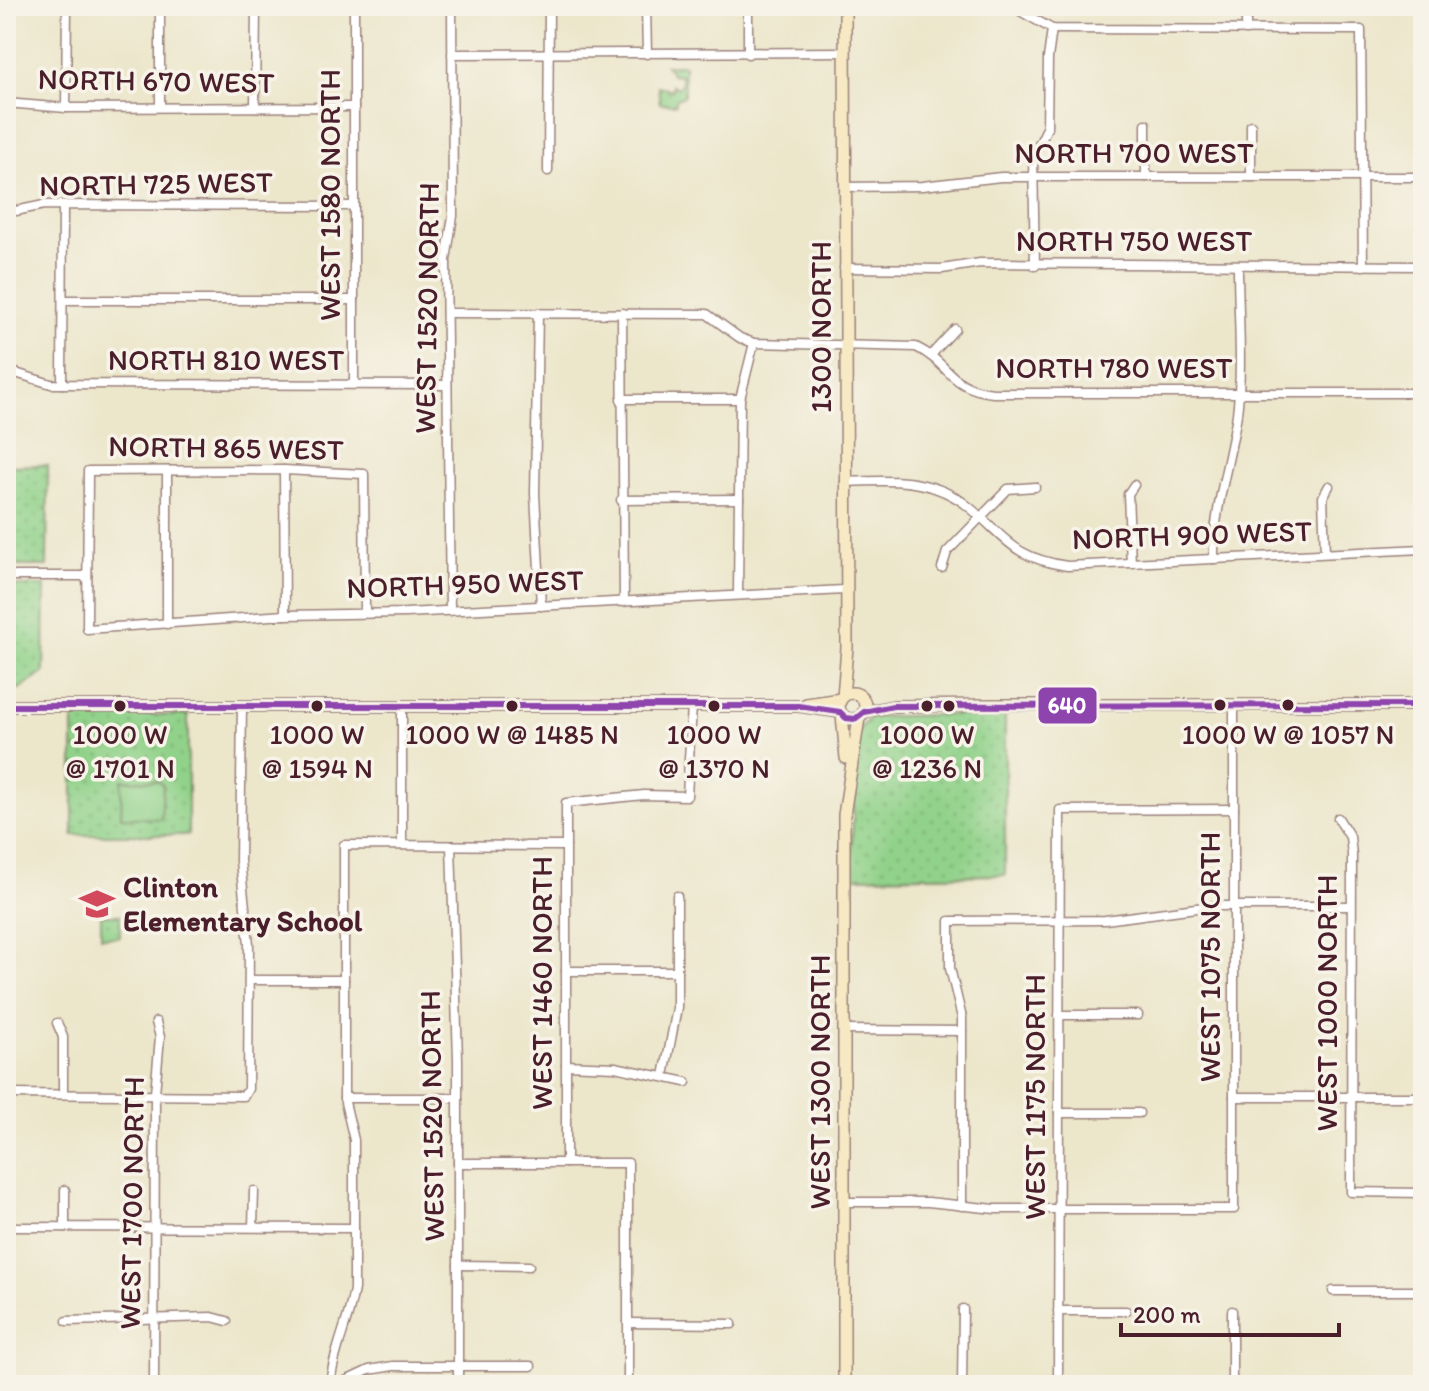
<svg xmlns="http://www.w3.org/2000/svg" width="1429" height="1391" font-family="Itim,sans-serif">
<style>
.green{fill:url(#green-dots);stroke:#6e785a;stroke-width:2}
.pitch{fill:#91d28a;stroke:#6e785a;stroke-width:2}
.lines{fill:none;stroke-linecap:round;stroke-linejoin:round}
.street-casing{stroke:#9b827b;stroke-width:11}
.secondary-casing{stroke:#9b827b;stroke-width:14}
.street{stroke:#fff;stroke-width:8}
.secondary{stroke:#f7e9c3;stroke-width:11}
.bus-1-casing{stroke:#f7f3e8;stroke-width:12}
.bus-1{stroke:#8e44ad;stroke-width:6}
.bus-dot{fill:#4a1f2b;stroke:#f7f3e8;stroke-width:3}
.labels{text-anchor:middle;stroke-width:7;stroke-linejoin:round;paint-order:stroke}
.bus-label{font-size:28px;fill:#4a1f2b;stroke:#f7f3e8}
.street-label{font-size:30px;fill:#4a1f2b;stroke:#f7f3e8}
.poi-label{font-size:30px;font-weight:bold;fill:#4a1f2b;stroke:#f7f3e8;text-anchor:start}
.line-badge{stroke:#f7f3e8;stroke-width:3}
.badge-label{font-size:22px;text-anchor:middle;font-weight:bold;fill:#fff}
</style>
<defs>
<pattern id="green-dots" width="8" height="8" patternUnits="userSpaceOnUse" patternTransform="scale(2)"><rect width="8" height="8" fill="#91d28a"/><path d="M2 2h.1M6 6h.1" fill="none" stroke="#7fb477" stroke-width="1.8" stroke-linecap="round"/></pattern>
</defs>
<rect width="100%" height="100%" fill="#f7f3e8"/>
<filter id="ink" filterUnits="userSpaceOnUse"><feTurbulence type="fractalNoise" baseFrequency=".0125" numOctaves="2"/><feDisplacementMap in="SourceGraphic" scale="16" xChannelSelector="R" yChannelSelector="G"/><feConvolveMatrix kernelMatrix="1 2 1 2 8 2 1 2 1" color-interpolation-filters="sRGB"/></filter>
<filter id="wash" filterUnits="userSpaceOnUse"><feTurbulence type="fractalNoise" baseFrequency=".006" numOctaves="4" result="noise"/><feDisplacementMap in="SourceGraphic" scale="32" xChannelSelector="R" yChannelSelector="G"/><feGaussianBlur stdDeviation="1.8" result="paint"/><feColorMatrix in="noise" values="0 0 0 0 0 0 0 0 0 0 0 0 0 0 0 0 0 1.4 0 .05"/><feComposite in="paint" operator="in"/></filter>
<g filter="url(#wash)">
<rect width="100%" height="100%" fill="#ece6cb"/>
<g class="green">
<path d="M666,65H684V96L676,99V104L660,103L658,86L672,90V85L678,88L681,84V75L672,74Z"/>
<path d="M48,465L47,566H6V466Z"/>
<path d="M6,586H45L44,673L19,689H6Z"/>
<path d="M1005,713V875L850,877L858,731L870,717Z"/>
<rect x="73" y="715" width="115" height="120"/>
<rect x="101" y="915" width="19" height="22"/>
</g>
<path class="pitch" d="M122,780L159,781L163,786L161,819L121,817Z"/>
</g>
<g filter="url(#ink)">
<g class="lines">
<g class="street-casing">
<g id="street">
<path d="M160,6V107"/>
<path d="M646,6L647,54"/>
<path d="M748,6V54"/>
<path d="M1011,6L1052,29L1361,30L1363,266"/>
<path d="M1246,6V30"/>
<path d="M452,54L845,52"/>
<path d="M6,103L66,108L354,107"/>
<path d="M255,107L256,6"/>
<path d="M66,108L67,6"/>
<path d="M1146,124V177"/>
<path d="M1251,125V177"/>
<path d="M548,171L549,6"/>
<path d="M845,187L922,186L1001,177H1423"/>
<path d="M6,213L44,205L354,206"/>
<path d="M1035,266L1033,157L1047,128L1048,58L1052,29"/>
<path d="M844,268L942,269L980,263L1423,266"/>
<path d="M63,300H354"/>
<path d="M447,313L707,314L740,338L754,343L916,347C951,364 948,388 993,393H1423"/>
<path d="M538,313L535,494L541,606"/>
<path d="M622,313L624,602"/>
<path d="M931,355L955,329"/>
<path d="M6,370L51,384L447,385"/>
<path d="M62,384L63,206"/>
<path d="M354,384V6"/>
<path d="M621,399H740"/>
<path d="M284,470L285,615"/>
<path d="M167,471V624"/>
<path d="M845,482C887,480 928,477 964,503C1006,535 1008,557 1067,566L1423,549"/>
<path d="M621,500L739,499"/>
<path d="M1325,553L1323,497L1329,486"/>
<path d="M1214,559C1213,510 1230,462 1237,414C1243,366 1238,314 1238,266"/>
<path d="M1131,563L1128,494L1134,485"/>
<path d="M942,568L947,552L1008,489L1035,487"/>
<path d="M6,576H87"/>
<path d="M738,593L740,399L754,343"/>
<path d="M450,611L446,260L453,216L452,6"/>
<path d="M365,613L364,474L284,470L88,471L87,629L285,615L406,613L844,590"/>
<path d="M402,706V843"/>
<path d="M1338,818L1350,837L1352,855L1351,1192L1423,1193"/>
<path d="M451,846L458,1059V1385"/>
<path d="M566,971H677"/>
<path d="M249,980H344"/>
<path d="M1059,1015H1138"/>
<path d="M57,1023L63,1037V1094"/>
<path d="M844,1030L962,1031"/>
<path d="M566,1065L615,1067L686,1082"/>
<path d="M664,1076L677,1008V896"/>
<path d="M6,1094L244,1096L248,1089L249,944L240,861L242,706"/>
<path d="M1234,1097H1423"/>
<path d="M344,1098H458"/>
<path d="M1059,1113H1139"/>
<path d="M458,1163H628V1385"/>
<path d="M566,1163V803L644,795L687,796L692,705"/>
<path d="M65,1190V1227"/>
<path d="M844,1202H928L995,1209H1234V705"/>
<path d="M962,1206V1018L950,968V921L1105,920L1211,906H1351"/>
<path d="M6,1227L354,1228"/>
<path d="M253,1227L254,1191"/>
<path d="M458,1265L529,1266"/>
<path d="M1333,1291H1423"/>
<path d="M1058,1311H1126"/>
<path d="M1232,1311V1385"/>
<path d="M67,1321L212,1317L227,1321"/>
<path d="M628,1323L732,1324"/>
<path d="M154,1385L155,1093L160,1037L156,1022"/>
<path d="M330,1385C333,1351 349,1322 354,1289V1140L344,1098V845L566,846"/>
<path d="M337,1385L369,1370L393,1366H531"/>
<path d="M962,1385L963,1309"/>
<path d="M1058,1385L1060,810L1234,809"/>
</g>
</g>
<g class="secondary-casing">
<g id="secondary">
<circle cx="852" cy="706" r="13"/>
<path d="M843,697L847,647L845,6"/>
<path d="M806,704L841,699"/>
<path d="M6,706H798L840,712"/>
<path d="M864,712L893,706L994,705H1423"/>
<path d="M842,715L846,758"/>
<path d="M844,1385V815L859,718"/>
</g>
</g>
<use href="#street" class="street"/>
<use href="#secondary" class="secondary"/>
<g class="bus-1-casing">
<path id="bus-1" d="M6,706H798L840,712L846,718L855,719L864,712L893,706L1423,705"/>
</g>
<use href="#bus-1" class="bus-1"/>
</g>
</g>
<defs>
<g id="school-bare" transform="scale(2.76)"><path d="M0-5L7-2L0 1L-7-2ZM-4 1L0 2.5L4 1V4Q0 6-4 4Z" fill="#d1495b" stroke="#f7f3e8" stroke-width="2.5" paint-order="stroke"/></g>
</defs>
<g fill-rule="evenodd">
<use href="#school-bare" x="97" y="904"/>
</g>
<g class="bus-dot">
<circle cx="1220" cy="705" r="7"/>
<circle cx="1288" cy="705" r="7"/>
<circle cx="120" cy="706" r="7"/>
<circle cx="317" cy="706" r="7"/>
<circle cx="512" cy="706" r="7"/>
<circle cx="714" cy="706" r="7"/>
<circle cx="927" cy="706" r="7"/>
<circle cx="949" cy="706" r="7"/>
</g>
<g class="labels">
<g class="bus-label">
<text x="120" y="744">1000 W<tspan x="120" dy="34">@ 1701 N</tspan></text>
<text x="317" y="744">1000 W<tspan x="317" dy="34">@ 1594 N</tspan></text>
<text x="512" y="744">1000 W @ 1485 N</text>
<text x="714" y="744">1000 W<tspan x="714" dy="34">@ 1370 N</tspan></text>
<text x="927" y="744">1000 W<tspan x="927" dy="34">@ 1236 N</tspan></text>
<text x="1288" y="744">1000 W @ 1057 N</text>
</g>
<g class="street-label">
<text transform="translate(156 81) rotate(1)" y="10">NORTH 670 WEST</text>
<text x="1134" y="163">NORTH 700 WEST</text>
<text transform="translate(156 184) rotate(-1)" y="10">NORTH 725 WEST</text>
<text transform="translate(330 195) rotate(-90)" y="10">WEST 1580 NORTH</text>
<text x="1134" y="251">NORTH 750 WEST</text>
<text transform="translate(427 308) rotate(-89)" y="10">WEST 1520 NORTH</text>
<text transform="translate(821 327) rotate(-90)" y="10">1300 NORTH</text>
<text x="226" y="370">NORTH 810 WEST</text>
<text x="1114" y="378">NORTH 780 WEST</text>
<text transform="translate(226 448) rotate(1)" y="10">NORTH 865 WEST</text>
<text transform="translate(1192 535) rotate(-2)" y="10">NORTH 900 WEST</text>
<text transform="translate(465 584) rotate(-2)" y="10">NORTH 950 WEST</text>
<text transform="translate(1210 957) rotate(-90)" y="10">WEST 1075 NORTH</text>
<text transform="translate(542 983) rotate(-90)" y="10">WEST 1460 NORTH</text>
<text transform="translate(1327 1003) rotate(-90)" y="10">WEST 1000 NORTH</text>
<text transform="translate(820 1082) rotate(-90)" y="10">WEST 1300 NORTH</text>
<text transform="translate(1035 1097) rotate(-90)" y="10">WEST 1175 NORTH</text>
<text transform="translate(432 1116) rotate(-91)" y="10">WEST 1520 NORTH</text>
<text transform="translate(132 1203) rotate(-89)" y="10">WEST 1700 NORTH</text>
</g>
<g class="poi-label">
<text x="123" y="897">Clinton<tspan x="123" dy="34">Elementary School</tspan></text>
</g>
</g>
<rect class="line-badge" x="1037" y="686" width="61" height="39" rx="8" fill="#8e44ad"/>
<g class="badge-label">
<text x="1067" y="713">640</text>
</g>
<rect width="1429" height="1391" fill="none" stroke="#f7f3e8" stroke-width="32"/>
<path d="M1121 1323v12h218v-12" fill="none" stroke="#4a1f2b" stroke-width="4"/>
<text x="1133" y="1323" font-size="24" fill="#4a1f2b" stroke="#f7f3e8" stroke-width="6" paint-order="stroke">200 m</text>
</svg>
